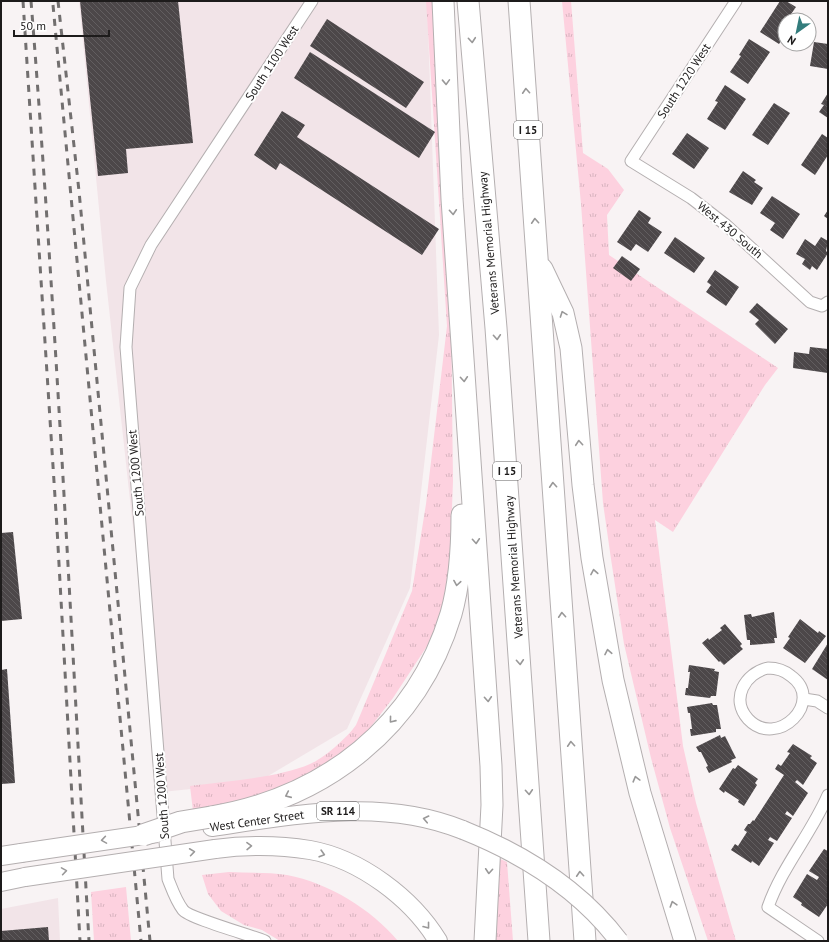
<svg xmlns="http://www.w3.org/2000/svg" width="829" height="942" font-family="'PT Sans',sans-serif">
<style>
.built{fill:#f2e4e8}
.grass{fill:url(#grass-tufts)}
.building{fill:url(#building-back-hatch)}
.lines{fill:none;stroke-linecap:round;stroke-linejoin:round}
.minor-casing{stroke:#b4afb0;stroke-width:13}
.primary-casing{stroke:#b4afb0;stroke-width:20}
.motorway-casing{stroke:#b4afb0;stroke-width:23}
.minor{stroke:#fff;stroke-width:11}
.primary{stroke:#fff;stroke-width:18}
.motorway{stroke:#fff;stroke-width:21}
.rail{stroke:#726f6f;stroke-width:3;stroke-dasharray:7 7;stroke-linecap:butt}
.primary-bridge-casing{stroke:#b4afb0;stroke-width:20;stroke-linecap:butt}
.motorway-bridge-casing{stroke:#b4afb0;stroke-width:23;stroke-linecap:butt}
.primary-bridge{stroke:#fff;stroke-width:18}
.motorway-bridge{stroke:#fff;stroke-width:21}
.oneway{stroke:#999898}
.labels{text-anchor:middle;stroke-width:4;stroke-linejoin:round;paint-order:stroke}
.shield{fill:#fff;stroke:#615f5f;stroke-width:1}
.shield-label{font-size:11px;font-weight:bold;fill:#1d1b1b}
.street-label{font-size:12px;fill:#1d1b1b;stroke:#fff}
</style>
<defs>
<pattern id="grass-tufts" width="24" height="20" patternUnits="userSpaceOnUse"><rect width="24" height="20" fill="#fdd1df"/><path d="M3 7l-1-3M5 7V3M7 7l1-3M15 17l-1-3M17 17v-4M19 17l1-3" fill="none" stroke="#d8b3bf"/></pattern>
<pattern id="building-back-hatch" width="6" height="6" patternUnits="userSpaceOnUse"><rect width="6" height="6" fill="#4c4749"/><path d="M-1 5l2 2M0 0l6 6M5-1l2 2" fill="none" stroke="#625e60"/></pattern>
</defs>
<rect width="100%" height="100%" fill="#f8f3f4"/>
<g class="built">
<path d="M79,1H427L439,335L410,588L347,729L258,782L162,792L106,281Z"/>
<path d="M58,898L60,941H1V909Z"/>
</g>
<g class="grass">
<path d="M426,1H436L451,310L453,481L450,561L443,603L433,637L393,698L366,733L347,750L316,772L256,798L193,811L190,786C225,781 278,778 310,764C323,759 348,737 356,725L412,591L426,504L447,326Z"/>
<path d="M562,1H571L583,153L608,169L624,190L607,215L609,255L778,368L765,385L673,532L655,520L683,746L696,803L736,941H708L670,828L651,758L624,644L611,559L603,503L581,204Z"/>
<path d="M498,858L507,862L513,941H493Z"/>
<path d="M229,872C248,873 268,872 287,875C329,883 371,909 398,941H280L262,930L244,925L221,911L208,894L202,875Z"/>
<path d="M126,887L131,941H94L91,892Z"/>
</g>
<g class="building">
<path d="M80,1H178L193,143L126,149L128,173L98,176Z"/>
<path d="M780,1H786L796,7L789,17L794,20H785V35L779,44L760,32Z"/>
<path d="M327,19L424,82L406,108L310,46Z"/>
<path d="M749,39L770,52L748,84L730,72L741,56L739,55Z"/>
<path d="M814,42L828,44V69L810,66Z"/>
<path d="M310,52L435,132L419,158L294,78Z"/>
<path d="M725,85L746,99L725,130L707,119L718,102L715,101Z"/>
<path d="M828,93V118L819,112L824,105L821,104Z"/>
<path d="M774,103L790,113L768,145L752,135Z"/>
<path d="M282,111L305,125L297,137L439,229L422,255L280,163L276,170L254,155Z"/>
<path d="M687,133L709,148L694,169L672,154Z"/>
<path d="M822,134L828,138V155L815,175L801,165Z"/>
<path d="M743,171L756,180L754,182L763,188L752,205L729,192Z"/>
<path d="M772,196L800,214L783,239L770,230L775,223L760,213Z"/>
<path d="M639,210L651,218L648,223L662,232L648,252L636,244L631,251L617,242Z"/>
<path d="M828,210V219L824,216Z"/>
<path d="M675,237L705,258L694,273L664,253Z"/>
<path d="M821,237L828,241L826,251L828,253L817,270L812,266L810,270L802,264L805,259L796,254L805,239L815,246Z"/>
<path d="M622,256L640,269L631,281L613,268Z"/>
<path d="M715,270L739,287L726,306L706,292L711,285L707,282Z"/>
<path d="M757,303L788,329L775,344L755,324L759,320L749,312Z"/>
<path d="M810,347L828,349V373L793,368L794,352L809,354Z"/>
<path d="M13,532L22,619L1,621V533Z"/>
<path d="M774,612L777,638H774L775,643L750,645V640H747L744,615L751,614L752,617Z"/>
<path d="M800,619L818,633L819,631L826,636L805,663L783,648L790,638L788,637Z"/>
<path d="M725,624L742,644L740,646L743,649L724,665L720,661L719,662L702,643L708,638L709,640L722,630L720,628Z"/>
<path d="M828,643V680L812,669Z"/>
<path d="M689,665L715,669L714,671L719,672L716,696H711L710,698L685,695L686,688H688L690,672H688Z"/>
<path d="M7,669L15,783L1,784V670Z"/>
<path d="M712,703L713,705H717L721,729H716V732L691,736L690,729H692L690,713H688L687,707Z"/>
<path d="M720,735L721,738L725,736L736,758L731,760L732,762L709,773L706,767L708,766L701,752H699L696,747Z"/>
<path d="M793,744L812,756L810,758L817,763L803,785L797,780L795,782L808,793L793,816L787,811L785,814L792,818L777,841L770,837L768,840L774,843L759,866L752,861L751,863L731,850L735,844L738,846L747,832L744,830L748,824H750L753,820L754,821L784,775L775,769L778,764L781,766L790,753L787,752Z"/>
<path d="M738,765L758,779L755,783L757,785L744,806L738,802L739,800L725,791L724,793L719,789L733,768L735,769Z"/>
<path d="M824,849L828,851V904L819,917L801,905L802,903L793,897L807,874L817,880L819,877L809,871Z"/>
<path d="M48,927L49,941H1V931Z"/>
</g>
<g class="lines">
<g class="minor-casing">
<g id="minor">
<path d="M736,1L631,161L691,198L726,225L810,302L822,306L828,302"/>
<path d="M768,668C777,668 784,670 791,676C826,701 777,750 748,719C730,699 745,673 768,668Z"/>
<path d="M804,699L817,701L828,708"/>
<path d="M265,941C250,935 189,918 183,910C176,901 172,889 168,879L126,347L130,288L151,245L312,1"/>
<path d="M818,941L768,907C782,867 811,834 828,795"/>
</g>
</g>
<g class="primary-casing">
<g id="primary">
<path d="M212,827C295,815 382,797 463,830"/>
<path d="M215,849C246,845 279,845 310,850C360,859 412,898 438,941"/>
<path d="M1,856L21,853"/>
<path d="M1,882L25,877"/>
</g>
</g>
<g class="motorway-casing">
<g id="motorway">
<path d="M443,1L452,199L491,766L492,805L485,941"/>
<path d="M468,1L496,328L539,941"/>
<path d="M519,1L585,941"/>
<path d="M542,269L563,313L571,348L583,485L592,558L613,680L640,793L685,941"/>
<path d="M211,817C325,798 417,727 451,614C460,582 462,548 462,515"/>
</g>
</g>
<use href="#minor" class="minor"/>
<use href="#primary" class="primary"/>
<use href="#motorway" class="motorway"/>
<g class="rail">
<path d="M23,1L57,528L80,941"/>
<path d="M31,1C56,314 71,628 89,941"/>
<path d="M58,1L79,191L150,941"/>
<path d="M53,5L141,941"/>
</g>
<g class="primary-bridge-casing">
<g id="primary-bridge">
<path d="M463,830C523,854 579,888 619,941"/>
<path d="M21,853L157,833"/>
<path d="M25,877L215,849"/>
</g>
</g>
<g class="motorway-bridge-casing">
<path id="motorway-bridge" d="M143,835L181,822L211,817"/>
</g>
<use href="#primary-bridge" class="primary-bridge"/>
<use href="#motorway-bridge" class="motorway-bridge"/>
</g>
<defs><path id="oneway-chevron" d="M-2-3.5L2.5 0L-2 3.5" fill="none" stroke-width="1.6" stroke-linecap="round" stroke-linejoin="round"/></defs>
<g class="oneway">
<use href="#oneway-chevron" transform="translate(472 40) rotate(85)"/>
<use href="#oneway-chevron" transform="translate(446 82) rotate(88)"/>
<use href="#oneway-chevron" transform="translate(526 91) rotate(-94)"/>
<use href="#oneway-chevron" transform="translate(453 212) rotate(86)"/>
<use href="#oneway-chevron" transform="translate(535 221) rotate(-94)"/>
<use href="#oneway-chevron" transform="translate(563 314) rotate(-110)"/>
<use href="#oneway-chevron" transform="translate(497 337) rotate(86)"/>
<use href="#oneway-chevron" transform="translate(464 379) rotate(86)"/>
<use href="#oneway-chevron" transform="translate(579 443) rotate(-95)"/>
<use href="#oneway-chevron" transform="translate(553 485) rotate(-94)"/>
<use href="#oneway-chevron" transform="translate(476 541) rotate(86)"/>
<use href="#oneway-chevron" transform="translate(594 572) rotate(-100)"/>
<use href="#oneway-chevron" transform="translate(457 583) rotate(99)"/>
<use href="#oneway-chevron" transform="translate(562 615) rotate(-94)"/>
<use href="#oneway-chevron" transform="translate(608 652) rotate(-101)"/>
<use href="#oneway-chevron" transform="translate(520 662) rotate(86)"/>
<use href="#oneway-chevron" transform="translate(488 699) rotate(86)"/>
<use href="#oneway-chevron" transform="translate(392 720) rotate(129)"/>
<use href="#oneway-chevron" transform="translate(571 744) rotate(-94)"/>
<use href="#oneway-chevron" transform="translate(636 779) rotate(-105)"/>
<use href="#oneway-chevron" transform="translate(529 792) rotate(86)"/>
<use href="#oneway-chevron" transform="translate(288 795) rotate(156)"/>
<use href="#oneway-chevron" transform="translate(426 819) rotate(-168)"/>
<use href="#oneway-chevron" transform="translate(104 840) rotate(171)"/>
<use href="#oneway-chevron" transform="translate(249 846) rotate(-1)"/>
<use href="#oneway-chevron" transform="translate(192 852) rotate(-8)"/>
<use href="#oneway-chevron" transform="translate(322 854) rotate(16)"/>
<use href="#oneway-chevron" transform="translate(64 871) rotate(-9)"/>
<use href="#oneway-chevron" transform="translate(489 871) rotate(94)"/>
<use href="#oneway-chevron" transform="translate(580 874) rotate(-94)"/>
<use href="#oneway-chevron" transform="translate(673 904) rotate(-107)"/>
<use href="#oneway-chevron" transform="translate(427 926) rotate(52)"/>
</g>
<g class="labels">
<g class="shield">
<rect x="514" y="121" width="28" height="18" rx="3"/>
<rect x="493" y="462" width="28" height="18" rx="3"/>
<rect x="317" y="802" width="42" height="18" rx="3"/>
</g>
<g class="shield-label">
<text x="528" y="134">I 15</text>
<text x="507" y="475">I 15</text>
<text x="338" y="815">SR 114</text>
</g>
<g class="street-label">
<text transform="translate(272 63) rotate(-57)" y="4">South 1100 West</text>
<text transform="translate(684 81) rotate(-57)" y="4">South 1220 West</text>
<text transform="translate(730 230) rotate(40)" y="4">West 430 South</text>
<text transform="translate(489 243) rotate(-95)" y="4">Veterans Memorial Highway</text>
<text transform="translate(136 473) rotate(-95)" y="4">South 1200 West</text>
<text transform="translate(514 567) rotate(-94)" y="4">Veterans Memorial Highway</text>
<text transform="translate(162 796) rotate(-94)" y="4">South 1200 West</text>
<text transform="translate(257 821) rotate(-8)" y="4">West Center Street</text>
</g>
</g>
<rect width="829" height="942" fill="none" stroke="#1d1b1b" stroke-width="4"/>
<g transform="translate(797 32) rotate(213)"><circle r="19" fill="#ffffff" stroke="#a5a4a4"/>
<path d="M0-3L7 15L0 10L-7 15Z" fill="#337c7c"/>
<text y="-6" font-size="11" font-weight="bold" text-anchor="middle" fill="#1d1b1b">N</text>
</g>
<path d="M14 30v6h95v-6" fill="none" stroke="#1d1b1b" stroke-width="2"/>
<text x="20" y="30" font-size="12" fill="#1d1b1b" stroke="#ffffff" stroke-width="3" paint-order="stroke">50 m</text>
</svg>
